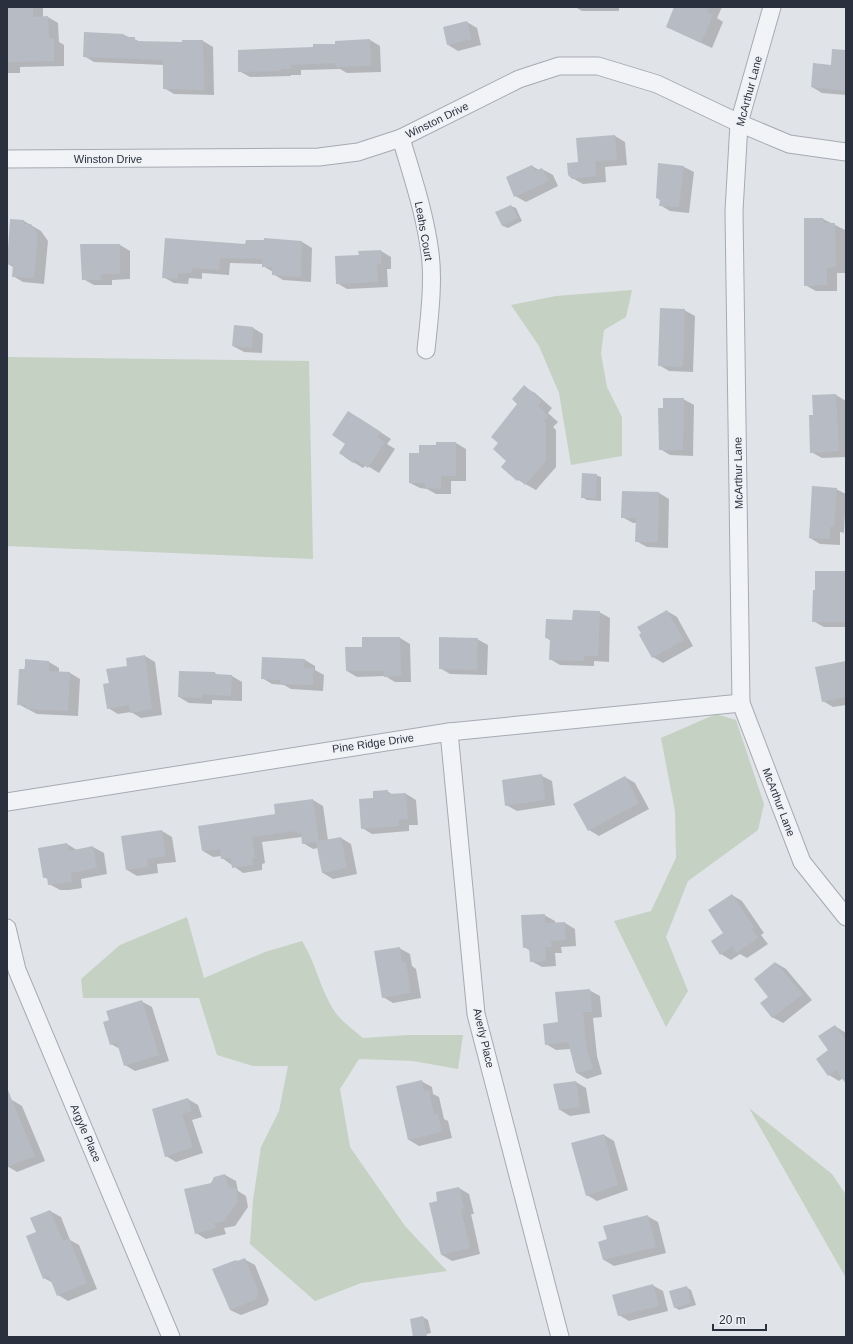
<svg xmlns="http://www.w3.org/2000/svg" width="853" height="1344" font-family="Helvetica,sans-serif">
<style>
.green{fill:#c5d1c2}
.shadow{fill:#0003}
.building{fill:#b7bcc4}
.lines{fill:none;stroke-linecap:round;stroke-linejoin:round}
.street-casing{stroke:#a6aab2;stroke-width:19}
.street{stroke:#f2f3f6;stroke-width:17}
.labels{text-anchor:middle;stroke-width:4;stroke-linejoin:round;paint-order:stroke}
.street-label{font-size:11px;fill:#2a303e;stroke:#eff1f5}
</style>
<rect width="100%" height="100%" fill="#e0e3e8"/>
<g class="green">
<path d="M632,290L626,317L604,330L601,354L607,387L622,417V456L571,465L559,393L539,346L511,305L556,296Z"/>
<path d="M7,357L309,361L313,559L7,546Z"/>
<path d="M716,714L736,720L764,804L758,830L688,881L666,937L688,991L666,1027L614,921L651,911L676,858L675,811L661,738Z"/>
<path d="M187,917L204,978L265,952L302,941C316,963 320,990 335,1012C342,1022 354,1030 363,1038L409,1035H463L458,1069L413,1061L359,1059L340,1089L350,1147L405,1226L447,1271L361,1283L315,1301L250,1244L253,1200L261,1147L279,1111L288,1066H253L217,1055L199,998H83L81,979L120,945Z"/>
<path d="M749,1108L832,1174L846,1195V1278Z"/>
</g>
<g class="shadow">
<path d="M9,7H43V17H48L58,23L59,42L64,45V66L20,67V73H7V18H9Z"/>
<path d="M575,7H619V11H582Z"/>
<path d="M676,7H722L717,18L723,22L712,48L667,27Z"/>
<path d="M467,22L477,28L481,45L458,51L448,45Z"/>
<path d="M124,35L141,42L183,43L203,41L213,47L214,95L174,94L164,88V65L94,62L84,56Z"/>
<path d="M370,40L380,46L381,72L347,73L340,69L301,70V75H291V76L250,77L239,71L314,48L336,45V42Z"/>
<path d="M846,51V95L822,93L812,87Z"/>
<path d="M615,136L625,142L627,165L605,167L606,182L583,184L572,178L579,163L577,139Z"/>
<path d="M659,164L684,167L694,172L689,213L670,211L660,205V200L657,198Z"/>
<path d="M532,166L539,170L542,169L553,175L558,186L526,202L515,196Z"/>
<path d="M511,206L516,208L522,221L508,228L503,226L497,213Z"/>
<path d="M823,219L845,230L846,273H837V291H816L805,285Z"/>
<path d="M11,220L24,221L41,231L48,241L44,284L23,282L13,276V267L8,264Z"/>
<path d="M302,242L312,248L311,282L283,280L273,274V272L263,266V264L230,263L229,275L202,273V279L189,278L188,284L174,283L163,277L246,245Z"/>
<path d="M120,245L130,251V279L112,280V285H94L83,279Z"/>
<path d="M381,251L391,257V269H387L388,287L347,289L337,283L360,256Z"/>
<path d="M684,310L695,316L693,372L669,371L659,365Z"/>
<path d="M253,328L263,334L262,353L244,352L233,346Z"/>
<path d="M524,387L535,393L552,408L548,413L558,422L553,427L556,430V467L536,490L518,480L502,467L508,461L500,443L519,404Z"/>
<path d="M836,395L846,401V457L822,458L811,452L814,416Z"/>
<path d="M683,399L694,405L693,456L670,455L660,449Z"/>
<path d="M359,418L391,439L387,444L395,449L379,473L366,465L363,468L353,462L346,443Z"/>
<path d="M456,443L466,449V481H451V494H436L427,489L420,488L410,483L437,446Z"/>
<path d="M596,475L601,477V501L587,500L582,497Z"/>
<path d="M836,489L846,494L844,533L840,532V545L820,544L810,538Z"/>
<path d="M623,492L659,493L669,499L668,548L647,547L636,541L637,523H633L622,517Z"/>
<path d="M846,572V627H824L813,621Z"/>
<path d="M667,611L677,617L693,646L663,663L653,657Z"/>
<path d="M599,612L610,618L609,662L594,661V666L560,665L550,659V640L546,638L573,621Z"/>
<path d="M400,638L410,644L411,682H395L385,676L357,677L347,671L363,648Z"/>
<path d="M477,639L488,645L487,675L450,674L440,668Z"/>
<path d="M145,656L155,662L162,715L141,718L131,712L118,714L108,708L110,684L128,666Z"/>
<path d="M26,660L49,662L59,668V673H70L80,679L78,716L37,714L18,704Z"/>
<path d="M305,660L315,666V670L324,675L323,691L291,689L284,685L272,684L262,678Z"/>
<path d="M846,663V705L833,707L823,701Z"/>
<path d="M215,673L219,676H232L242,682V701L212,700V704L189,703L179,697Z"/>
<path d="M542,776L552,781L555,805L517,811L506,805Z"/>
<path d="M625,777L635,783L649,809L599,836L589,830Z"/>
<path d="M387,791L393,795L406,794L416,800L418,825H409V831L372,834L362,828L374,799Z"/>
<path d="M313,800L323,806L328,840L341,838L351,844L357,874L333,879L323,873L318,848L313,849L303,843L302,837L262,842L265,863L262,864V870L243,873L222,858V856L213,857L203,851L276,815L275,805Z"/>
<path d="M162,831L172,837L176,862L157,864L158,873L137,876L127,870Z"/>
<path d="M67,844L77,850L93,847L104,853L107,874L81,879L82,888L69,890H60L49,884V880L44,877Z"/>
<path d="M732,895L742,901L764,933L761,935L768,944L747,958L740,954L731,960L721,954Z"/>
<path d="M544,915L555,921V923H565L575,929L576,946L561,947L562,953H555L556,966L542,967L531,961V951L524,947Z"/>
<path d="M399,948L410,954L412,966L416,969L421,998L393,1003L383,997Z"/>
<path d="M776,963L786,969L812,1000L783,1023L772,1017L770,997Z"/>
<path d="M589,990L600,996L602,1017L593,1018L597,1056L602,1074L587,1079L577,1073L571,1049L556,1050L546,1044L559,1023Z"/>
<path d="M141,1001L152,1007L169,1061L135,1071L125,1065L120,1049L111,1044L110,1021Z"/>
<path d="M835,1026L846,1033V1083L843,1078L839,1081L829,1075Z"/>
<path d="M421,1081L432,1087L433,1094L439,1097L444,1119L448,1121L452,1138L419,1146L409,1140Z"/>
<path d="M576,1082L586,1088L590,1113L570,1116L560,1110Z"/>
<path d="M188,1099L198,1105L202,1117L192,1120L203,1153L176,1162L166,1156L153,1110Z"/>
<path d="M12,1100L22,1106L45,1161L17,1172L7,1166V1102Z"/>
<path d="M604,1135L614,1141L628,1190L597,1201L587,1195Z"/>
<path d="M225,1175L236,1181L238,1191L246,1196L248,1207L235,1226L224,1228L226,1234L206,1239L196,1233L212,1184Z"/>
<path d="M459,1188L469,1194L474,1214H471L480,1254L452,1261L442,1255L439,1202Z"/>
<path d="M50,1211L61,1217L70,1240L79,1245L97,1289L68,1301L58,1295L53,1283L44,1278L37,1233Z"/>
<path d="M647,1216L658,1222L666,1253L614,1266L604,1260L608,1240Z"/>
<path d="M244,1259L255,1265L269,1300L267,1305L241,1315L230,1310L238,1262Z"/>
<path d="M652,1285L663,1291L668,1311L629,1321L619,1315Z"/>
<path d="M686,1287L691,1290L696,1305L679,1310L674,1307Z"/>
<path d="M423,1317L428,1320L431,1333L418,1336Z"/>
</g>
<g class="building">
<path d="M8,7H33V17L48,16L49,38H54V61L7,62Z"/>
<path d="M674,7H710L707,12L713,15L701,43L666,27Z"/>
<path d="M467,21L472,39L447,45L443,27Z"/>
<path d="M84,32L124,34V37H135V41L182,42V40H203L204,90L163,89V60L83,57Z"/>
<path d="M370,39L371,66L336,67L335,63L291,65V69H281V71L238,72V50L313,47V44H335V41Z"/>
<path d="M832,49L846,50V91L811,87L813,63L831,65Z"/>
<path d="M615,135L617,160L595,161L596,176L572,179L568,175L567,163L578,162L576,138Z"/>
<path d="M658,163L684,166L679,207L659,206L660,199L656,198Z"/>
<path d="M532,165L535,171L542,168L549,181L514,197L506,177Z"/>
<path d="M511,205L518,218L502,226L495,212Z"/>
<path d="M804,218H823L824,223H835L836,267L827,268V285L804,286Z"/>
<path d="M10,219L24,220V224H31L38,235L34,278L12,277L13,265L7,264Z"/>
<path d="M165,238L245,244L246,240H264V238L302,241L301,277L272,275V267H262V259L220,258L219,270L192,268V273H178V279L162,278Z"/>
<path d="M80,244H120V274H101V280H82Z"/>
<path d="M381,250V264H377L378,282L336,284L335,256L359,255L358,251Z"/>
<path d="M660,308L685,309L683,367L658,366Z"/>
<path d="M234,325L253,327L252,348L232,346Z"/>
<path d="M524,385L542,401L538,406L548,416L544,421L546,423V461L525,485L519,479L517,481L501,467L506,461L493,449L498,443L491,437L517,404L512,399Z"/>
<path d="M836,394L839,451L810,453L809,415H813L812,395Z"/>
<path d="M663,398H684L683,450H659L658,408H663Z"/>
<path d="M348,411L381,432L377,437L385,442L368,468L355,459L353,463L339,453L345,444L332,435Z"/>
<path d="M436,442H456V476H441V489L425,488V483H409V453H419V445H436Z"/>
<path d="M582,473L597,474L596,498H581Z"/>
<path d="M812,486L837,488L834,527H830V539L809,538Z"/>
<path d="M622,491L659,492L658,542H635L636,518H621Z"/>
<path d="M815,571H846V622H812L813,590H815Z"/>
<path d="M573,610L600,611L598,656H584V661L549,660L550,638H545L546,619L572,620Z"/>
<path d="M667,610L684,640L652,658L639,635L641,633L637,627Z"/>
<path d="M362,637H400L401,676L384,677V671H346L345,647H362Z"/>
<path d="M439,637L478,638L477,670L439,669Z"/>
<path d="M145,655L152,709L130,713L129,705L107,709L103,684L109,683L106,669L127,666L126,658Z"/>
<path d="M262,657L305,659L304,668H314L313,685L280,684V680L261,679Z"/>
<path d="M25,659L49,661V671L70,672L68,711L26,709V705H17L19,669H25Z"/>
<path d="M846,661V697L822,702L815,667Z"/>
<path d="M179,671L215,672V674L232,675L231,696L202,694V698L178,697Z"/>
<path d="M542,774L545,800L505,806L502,780Z"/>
<path d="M625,776L639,803L588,831L573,804Z"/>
<path d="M388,790V794L406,793L408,819L399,820V826L361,829L359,799L373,798V791Z"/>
<path d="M313,799L319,841L341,837L347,868L322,873L316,842L302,844L301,833L298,834L297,831L252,837L255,858H252L253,865L232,868L231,858L221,859L220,849L202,851L198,826L275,814L274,804Z"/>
<path d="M162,830L166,856L147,859L148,867L126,870L121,836Z"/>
<path d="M67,843L69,851L93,846L97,868L71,873L72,882L48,885L47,877L43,878L38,848Z"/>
<path d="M732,894L754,927L752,929L758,938L736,953L732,946L720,955L711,941L723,933L708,910Z"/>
<path d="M545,914V923L565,922L566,940L551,941L552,947H545L546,961L530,962L529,947L523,948L521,915Z"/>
<path d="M400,947L402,962H406L411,993L382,998L374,951Z"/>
<path d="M775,962L803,994L772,1018L760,1003L768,997L754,979Z"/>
<path d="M590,989L592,1012H583L587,1050L593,1069L576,1073L568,1042L545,1045L543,1024L558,1022L555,992Z"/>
<path d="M142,1000L159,1055L124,1066L117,1043L110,1045L103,1022L109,1020L106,1011Z"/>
<path d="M835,1025L846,1041V1084L836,1070L828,1076L816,1059L828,1050L818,1036Z"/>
<path d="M422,1080L424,1092L429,1090L434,1115L438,1114L442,1132L408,1140L396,1086Z"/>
<path d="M576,1081L580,1107L559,1110L553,1084Z"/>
<path d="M7,1088L35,1156L7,1167Z"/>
<path d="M188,1098L192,1111L182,1114L193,1147L165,1157L152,1109Z"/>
<path d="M604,1134L618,1185L586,1196L571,1143Z"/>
<path d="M225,1174L228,1187L236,1189L238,1201L224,1221L214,1223L216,1228L195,1234L184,1189L211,1183L214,1177Z"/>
<path d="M459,1187L464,1208L461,1209L470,1248L441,1255L429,1203L437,1201L436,1192Z"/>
<path d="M50,1210L63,1241L69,1238L87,1283L57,1296L49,1276L43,1279L26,1236L36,1232L30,1218Z"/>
<path d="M648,1215L656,1247L603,1260L598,1242L607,1239L603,1226Z"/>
<path d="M245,1258L259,1293L256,1299L230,1310L212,1269L236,1260L237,1261Z"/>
<path d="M653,1284L659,1306L618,1316L612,1295Z"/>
<path d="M687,1286L691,1303L674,1308L669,1291Z"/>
<path d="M423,1316L427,1337H413L410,1319Z"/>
</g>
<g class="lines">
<g class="street-casing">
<g id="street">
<path d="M772,7L739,123L734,211L741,703L802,862L846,917"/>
<path d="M401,138C412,176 425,213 430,253C434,283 429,321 426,350"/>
<path d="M7,159L319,157L358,152L401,138L519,79L559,66H598L657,84L739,123L789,144L846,152"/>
<path d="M449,732L476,1014L560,1337"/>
<path d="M7,802L449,732L741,703"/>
<path d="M7,928L17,970L171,1337"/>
</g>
</g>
<use href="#street" class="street"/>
</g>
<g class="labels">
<g class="street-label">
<text transform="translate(749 91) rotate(-75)" y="4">McArthur Lane</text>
<text transform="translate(437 120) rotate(-26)" y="4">Winston Drive</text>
<text x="108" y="163">Winston Drive</text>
<text transform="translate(424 231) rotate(80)" y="4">Leahs Court</text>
<text transform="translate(738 473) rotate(-91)" y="4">McArthur Lane</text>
<text transform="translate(373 743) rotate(-8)" y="4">Pine Ridge Drive</text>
<text transform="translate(779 802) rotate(69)" y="4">McArthur Lane</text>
<text transform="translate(484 1038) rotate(77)" y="4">Averly Place</text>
<text transform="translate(86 1133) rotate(67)" y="4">Argyle Place</text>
</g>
</g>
<rect width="853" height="1344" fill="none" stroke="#2a303e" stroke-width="16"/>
<path d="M713 1324v6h53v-6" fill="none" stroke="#2a303e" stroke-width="2"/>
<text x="719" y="1324" font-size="12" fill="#2a303e" stroke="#eff1f5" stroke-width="3" paint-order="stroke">20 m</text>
</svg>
